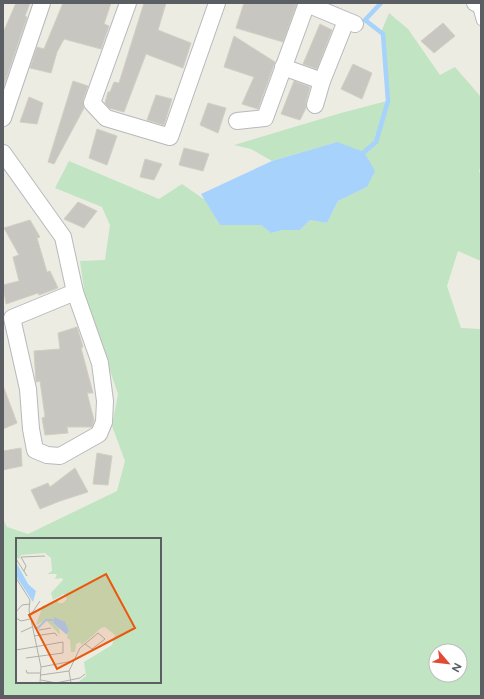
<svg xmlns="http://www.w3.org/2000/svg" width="484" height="699" font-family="Figtree,sans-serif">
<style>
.green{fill:#c1e4c2;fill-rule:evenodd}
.water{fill:#a6d2fb}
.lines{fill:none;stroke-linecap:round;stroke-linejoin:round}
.stream{stroke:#a6d2fb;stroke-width:4.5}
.building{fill:#c8c6c0;stroke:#d2cec2}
.service-casing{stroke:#b6b9bd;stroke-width:10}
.minor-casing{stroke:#b6b9bd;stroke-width:18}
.service{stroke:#fff;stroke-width:8}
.minor{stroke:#fff;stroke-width:16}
.inset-river{fill:none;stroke:#a6d2fb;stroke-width:2}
.inset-road{fill:none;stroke:#afb0ac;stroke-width:1}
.view{fill:#e8590c;fill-opacity:0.15;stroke:#e8590c;stroke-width:2}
.inset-edge{fill:none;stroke:#5b5f63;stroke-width:2}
</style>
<rect width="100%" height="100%" fill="#edece3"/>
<path class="green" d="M389,13L408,29L440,75L455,67L481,97V167L479,170L481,179V261L458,251L447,286L461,328L481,329V696H3V519L7,527L28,534L117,491L125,461L112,426L118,394L85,296L80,261L105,260L110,225L102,207L55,188L69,161L159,199L182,184L205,200L220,225H261L271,233L283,230H300L310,220L327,223L338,201L367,187L337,142L272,161L251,149L234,145L341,113L387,101L382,30ZM17,539H160V682H17ZM436,651H460V675H436Z"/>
<path class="water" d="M337,142L364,152L375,171L367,187L338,201L327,223L310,220L300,230H283L271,233L261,225H220L201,194L272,161Z"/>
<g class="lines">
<path class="stream" d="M364,152L376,142L388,101L383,34L365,20L381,3"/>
</g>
<g class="building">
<path d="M16,3H30L25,16L27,17L3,88V33Z"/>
<path d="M63,3H111L104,24L109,26L101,49L64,39L57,52L51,73L30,68L37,47L44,49Z"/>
<path d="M144,3H166L158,30L191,43L183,68L146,54L124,112L109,108L105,103L108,92H110L114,82L119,83Z"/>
<path d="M244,3H297L283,42L236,28Z"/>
<path d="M443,23L455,36L434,53L421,41Z"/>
<path d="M320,24L332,30L317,69L303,64Z"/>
<path d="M234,36L275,62L258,109L242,104L254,77L224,67Z"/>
<path d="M353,64L372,73L362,99L341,89Z"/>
<path d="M73,81L88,86L83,100L84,108L54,164L48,162Z"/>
<path d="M294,81L310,87L306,102V108L300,120L281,114Z"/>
<path d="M156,95L172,99L164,125L147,120Z"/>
<path d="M29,97L43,103L37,124L20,122Z"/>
<path d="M208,103L226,108L218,133L200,125Z"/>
<path d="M97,129L117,136L107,165L89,158Z"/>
<path d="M184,148L209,154L203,171L179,165Z"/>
<path d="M145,159L162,164L154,180L140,177Z"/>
<path d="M78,202L97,211L84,228L64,219Z"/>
<path d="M30,220L40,237L37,238L47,272L50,271L58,288L39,295L38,293L6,304L3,285L19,281L13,257L19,255L4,228Z"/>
<path d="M77,327L83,347L81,348L93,393H87L94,420L92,427H67L68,433L45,435L42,418L45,417L40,381L36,382L34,351L60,349L58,333Z"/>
<path d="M4,388L17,423L3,429V389Z"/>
<path d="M21,448L22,466L3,470V451Z"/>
<path d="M97,453L112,456L108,485L93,484Z"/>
<path d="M75,468L88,492L60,501L40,509L31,490L48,483L50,487Z"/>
</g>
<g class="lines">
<g class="service-casing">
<path id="service" d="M476,3L481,21"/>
</g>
<g class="minor-casing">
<g id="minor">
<path d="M128,3L92,103L106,118L170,137L217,3"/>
<path d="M475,3L481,5"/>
<path d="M307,4L355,24"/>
<path d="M283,67L322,81"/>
<path d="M315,105L322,81L346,21"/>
<path d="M3,118L42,3"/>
<path d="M237,121L265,118L307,3"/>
<path d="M3,153L63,237L75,292"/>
<path d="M75,292L100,363L105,401L104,422L99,434L60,456L47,455L35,450L31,429L28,389L12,318Z"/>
</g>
</g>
<use href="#service" class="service"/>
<use href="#minor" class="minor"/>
</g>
<g transform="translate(16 538)">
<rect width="145" height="145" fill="#edece3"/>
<path d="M0,0H145V145H61L70,138L68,124L96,107L99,97L89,89L85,90L66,107L64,104L60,106L59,114H55L54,102L51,100L53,93L48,84L38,80L37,85L43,91L44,97L30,82L20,87L27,67L32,68L42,62V65H47L51,61L48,56L37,62L35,55L47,42L46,40L39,41L41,36H31L36,33L35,20L29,15L5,17L3,21L0,19Z" fill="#c1e4c2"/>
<path d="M0,24L12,46L20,53L17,64L0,38ZM38,79L49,84L53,93L51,97L37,85Z" fill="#a6d2fb"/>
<path class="inset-river" d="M18,89L22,90L30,82H37"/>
<path class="inset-road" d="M0,21L11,38M8,33L10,28L5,19L29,18M0,40L14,62L13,72L25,129L24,145M0,74L6,67L14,66M14,78L24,63M0,80L5,83L14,81M23,92L35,90M5,94L16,89M82,95L89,101L76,111L69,106ZM18,98L39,95L41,98M0,112L47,104V115L10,120M25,129L57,123M10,132L11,135H25M25,137L53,133M25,142L40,145M40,145L64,140L69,136M55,145L53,133L64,110L69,106"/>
<path class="view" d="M90,36L119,90L41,131L13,77Z"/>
<rect width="145" height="145" class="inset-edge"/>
</g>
<rect width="484" height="699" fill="none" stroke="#5b5f63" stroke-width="8"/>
<g transform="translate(448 663) rotate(118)"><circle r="19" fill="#ffffff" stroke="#bdbfc1"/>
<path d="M0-3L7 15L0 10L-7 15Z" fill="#e14b36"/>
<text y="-6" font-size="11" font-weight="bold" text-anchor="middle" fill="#5b5f63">N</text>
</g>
</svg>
